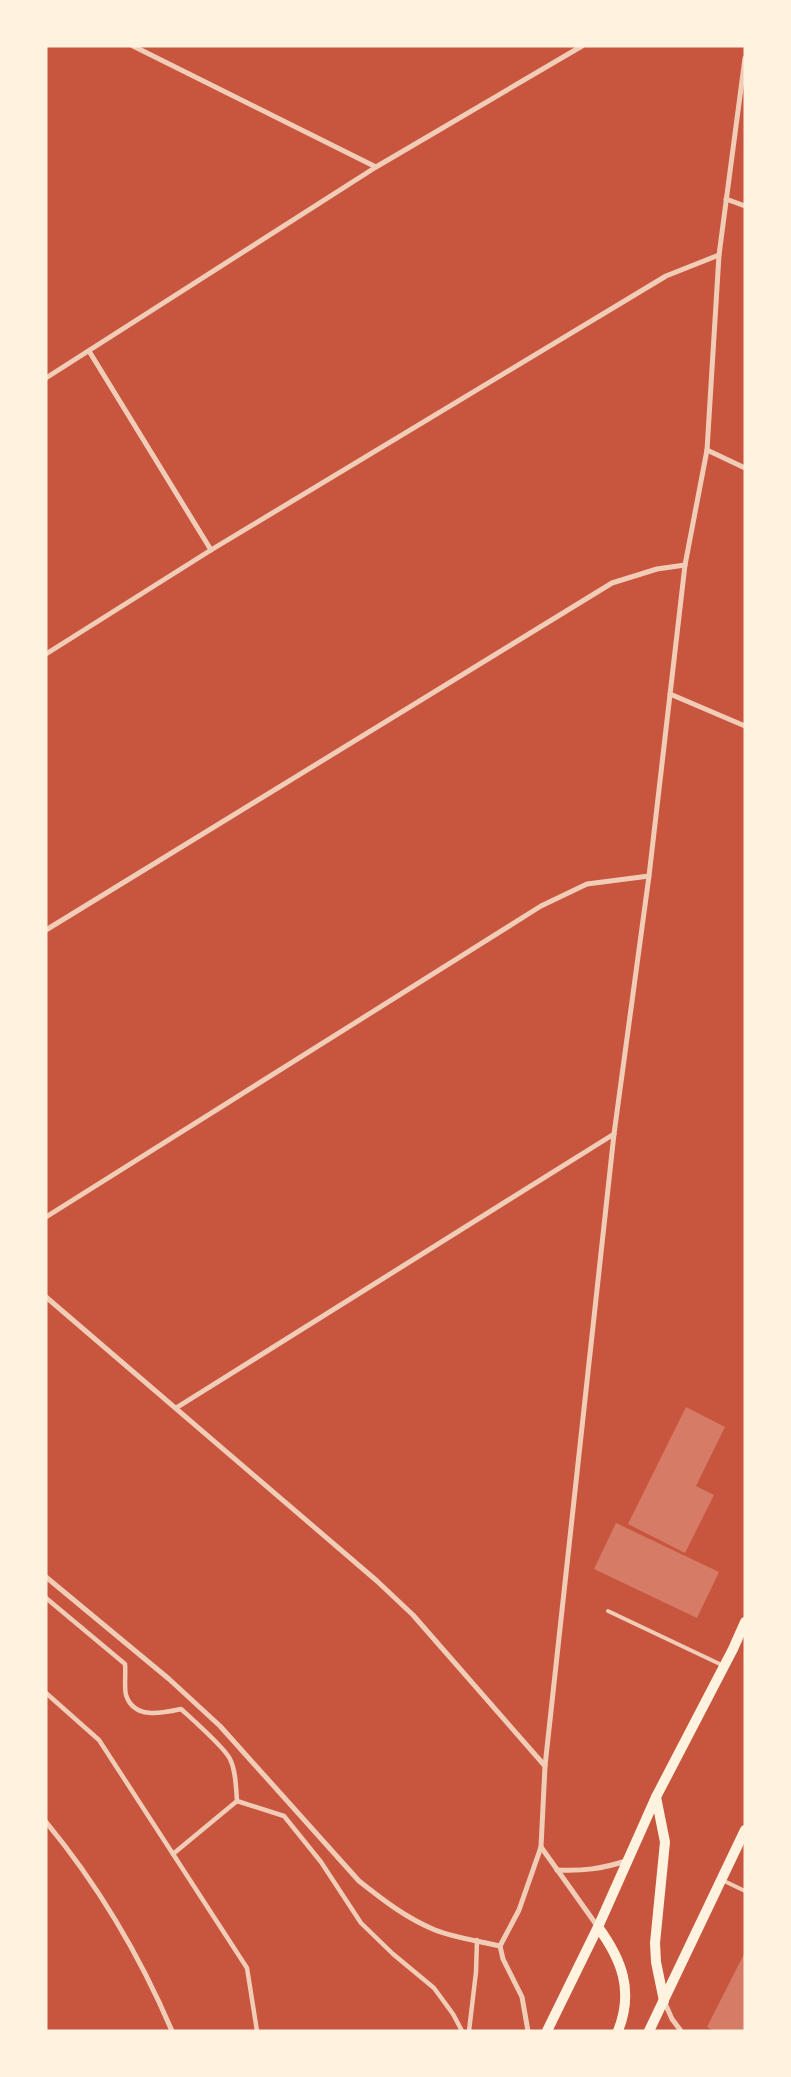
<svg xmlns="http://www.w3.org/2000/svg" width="791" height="2077" font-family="Karla,sans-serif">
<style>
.building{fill:#d67c66}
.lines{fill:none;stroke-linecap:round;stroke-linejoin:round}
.service{stroke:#f1ccb7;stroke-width:4}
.pedestrian{stroke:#f1ccb7;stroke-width:4.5}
.minor{stroke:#f1ccb7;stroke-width:5}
.secondary{stroke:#fff3e0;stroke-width:10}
</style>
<rect width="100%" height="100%" fill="#c8553d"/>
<g class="building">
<path d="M686,1407L725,1427L696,1486L714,1495L685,1553L628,1524Z"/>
<path d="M616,1523L719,1572L697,1618L594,1569Z"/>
<path d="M745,1952V2031H714L707,2027Z"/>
</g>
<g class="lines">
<g class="service">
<path d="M608,1611L724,1666"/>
<path d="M722,1880L745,1891"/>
</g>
<g class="pedestrian">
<path d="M46,1598L125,1664C126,1673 124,1688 126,1695C134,1720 163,1713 181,1709C193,1720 224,1747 230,1759C236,1771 236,1788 237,1801"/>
<path d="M46,1693L99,1740L247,1968L257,2031"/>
<path d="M173,1854L237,1801L284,1816L321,1862L361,1923L393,1954L434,1988L453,2014L462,2031"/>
<path d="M469,2031L476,1972L477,1940"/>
</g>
<g class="minor">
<path d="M133,46L376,167"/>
<path d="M726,199L745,206"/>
<path d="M89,351L211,550"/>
<path d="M46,378L376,167L582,46"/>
<path d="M707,450L745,468"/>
<path d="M46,654L211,550L666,276L719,255"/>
<path d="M670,694L745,726"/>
<path d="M46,930L612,583L657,569L685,565"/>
<path d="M46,1217L541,906L587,884L649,876"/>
<path d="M46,1297L377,1581L413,1615L545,1766"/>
<path d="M176,1408L614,1134"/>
<path d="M46,1577L169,1679L220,1726L359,1881C383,1900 406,1918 435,1930C455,1938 479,1941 500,1946"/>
<path d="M46,1822C98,1885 140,1956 172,2031"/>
<path d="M541,1847L598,1927"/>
<path d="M557,1870C584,1871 601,1869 626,1861"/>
<path d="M500,1946L519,1910L541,1847L545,1766L614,1134L649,876L685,565L707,450L719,255L745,58"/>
<path d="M500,1946L503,1959L522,1997L528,2031"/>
<path d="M664,2001L672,2019L681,2031"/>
</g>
<g class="secondary">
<path d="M656,1797L665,1842L655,1943L656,1962L664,2001"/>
<path d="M598,1927C622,1960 634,1991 618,2031"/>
<path d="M547,2031L598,1927L656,1797L733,1649L745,1622"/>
<path d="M649,2031L745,1830"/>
</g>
</g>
<rect width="791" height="2077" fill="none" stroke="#fff3e0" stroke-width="95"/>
</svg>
